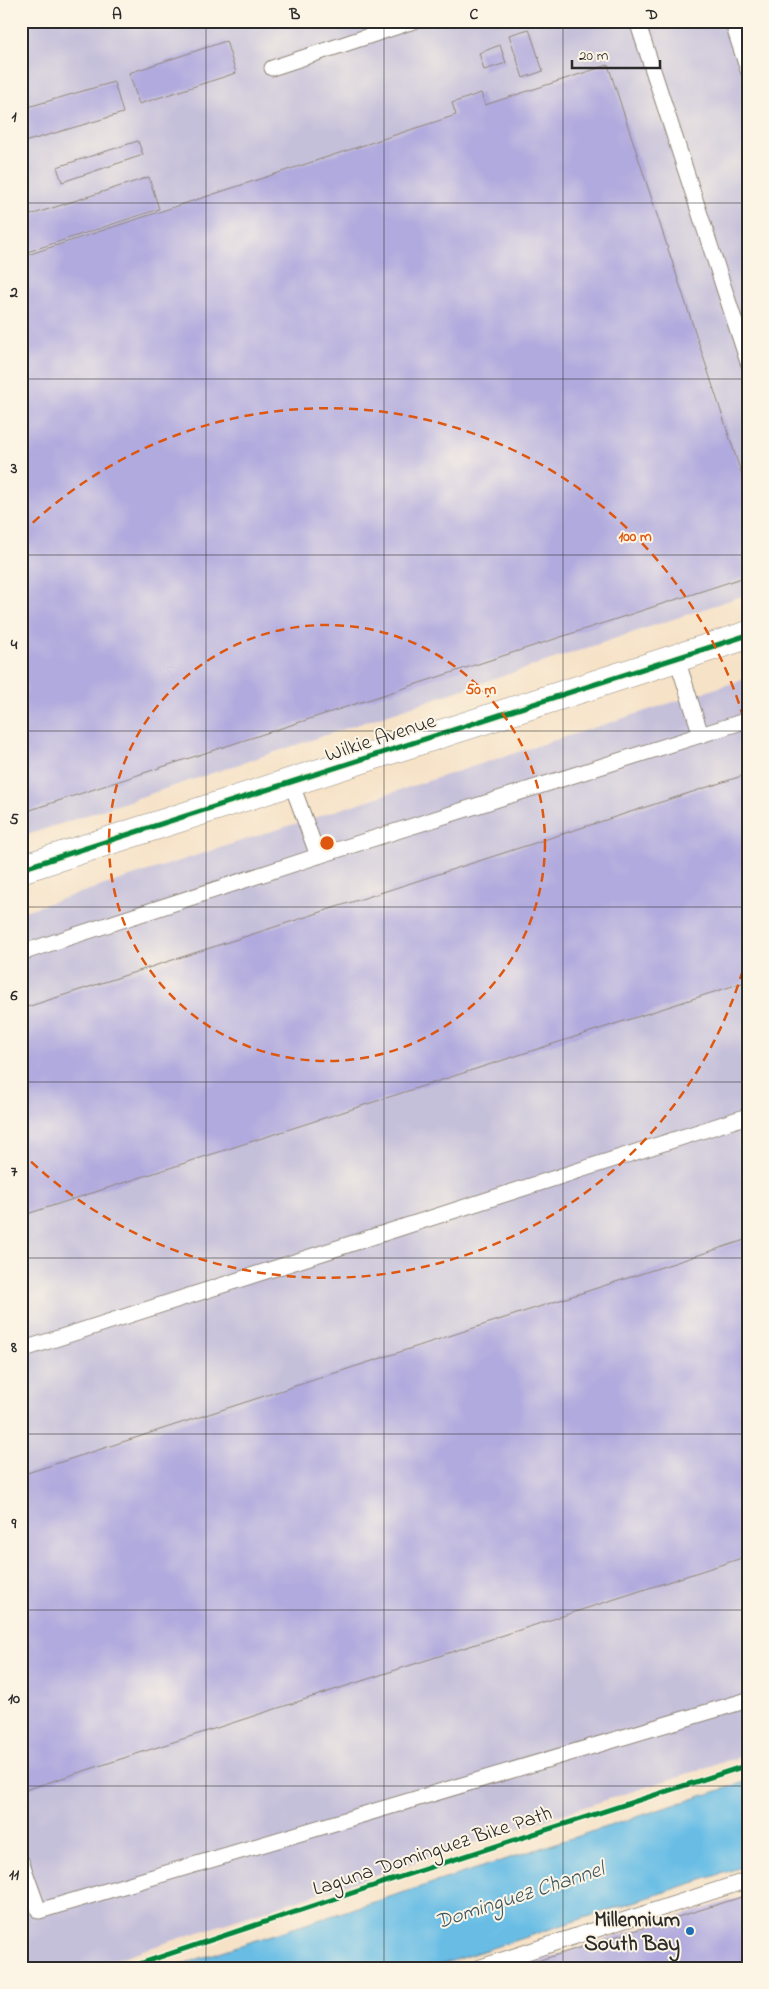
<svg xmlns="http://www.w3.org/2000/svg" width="769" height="1989" font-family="'Indie Flower',sans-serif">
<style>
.industrial{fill:#c5c0da}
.water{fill:#69bde5;stroke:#4a7488}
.building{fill:#b1aade}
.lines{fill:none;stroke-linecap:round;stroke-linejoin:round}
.lane-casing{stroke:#908679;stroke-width:17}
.street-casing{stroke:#908679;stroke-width:29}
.lane{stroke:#fff;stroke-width:15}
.street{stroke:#fff;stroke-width:28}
.cycleway-casing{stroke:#fcf5e5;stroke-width:8}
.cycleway{stroke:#00873e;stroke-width:5}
.grid{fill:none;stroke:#2b2b2b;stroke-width:1;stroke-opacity:0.55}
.ring{fill:none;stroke:#df570e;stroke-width:2.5;stroke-dasharray:9 6}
.poi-dot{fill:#1f6fb2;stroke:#fcf5e5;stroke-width:2}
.labels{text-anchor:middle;stroke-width:4;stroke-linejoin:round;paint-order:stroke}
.street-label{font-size:21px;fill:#2b2b2b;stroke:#fcf5e5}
.poi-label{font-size:21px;font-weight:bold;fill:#2b2b2b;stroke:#fcf5e5;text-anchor:end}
.water-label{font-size:22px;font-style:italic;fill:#3e5763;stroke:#fcf5e5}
.centre{fill:#df570e;stroke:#fcf5e5;stroke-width:2.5}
.ring-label{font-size:15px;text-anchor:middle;font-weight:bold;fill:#df570e;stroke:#fcf5e5;stroke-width:4;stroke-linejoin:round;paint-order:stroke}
.neatline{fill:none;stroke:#2b2b2b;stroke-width:2}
.grid-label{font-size:16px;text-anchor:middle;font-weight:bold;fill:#2b2b2b}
</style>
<rect width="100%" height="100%" fill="#fcf5e5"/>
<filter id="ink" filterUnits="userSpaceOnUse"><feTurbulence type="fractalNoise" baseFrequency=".02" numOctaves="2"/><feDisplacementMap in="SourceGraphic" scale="10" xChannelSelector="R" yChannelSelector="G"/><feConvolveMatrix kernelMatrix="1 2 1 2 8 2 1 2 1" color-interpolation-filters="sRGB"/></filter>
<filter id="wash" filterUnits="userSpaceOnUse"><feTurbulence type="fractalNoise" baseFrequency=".0096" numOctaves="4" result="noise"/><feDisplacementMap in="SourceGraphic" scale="20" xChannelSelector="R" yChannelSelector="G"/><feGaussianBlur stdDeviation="1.12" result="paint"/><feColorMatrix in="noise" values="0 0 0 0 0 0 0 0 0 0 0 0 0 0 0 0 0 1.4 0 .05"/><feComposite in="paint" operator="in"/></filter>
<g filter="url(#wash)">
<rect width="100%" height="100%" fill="#f6e2c7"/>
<g class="industrial">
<path d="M21,21H748V594L21,837Z"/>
<path d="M748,678V1754L88,1968H21V912Z"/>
</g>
<path class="water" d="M748,1781V1865L430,1968H170Z"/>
<g id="blocks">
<g class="building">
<path d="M529,29L543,71L523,78L509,35Z"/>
<path d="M226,41L236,73L139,104L129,73Z"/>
<path d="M500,45L506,63L484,70L479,53Z"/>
<path d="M608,65L748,494V576L21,813V257L456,115L452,103L481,93L485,105Z"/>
<path d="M114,82L123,113L21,143V109Z"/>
<path d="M138,141L143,155L62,182L57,167Z"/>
<path d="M149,177L159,209L21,254V218Z"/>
<path d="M748,774V981L21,1216V1009Z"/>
<path d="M748,1239V1556L22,1791L21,1475Z"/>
<path d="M748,1895V1968H518V1967Z"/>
</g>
</g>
</g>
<g filter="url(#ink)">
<use href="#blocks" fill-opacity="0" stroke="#908679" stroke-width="1"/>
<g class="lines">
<g class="lane-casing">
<g id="lane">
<path d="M637,21L748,362"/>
<path d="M732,21L748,70"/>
<path d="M272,68L414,21"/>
<path d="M677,659L701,735"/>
<path d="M291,782L318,856"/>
<path d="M21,953L318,856L748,720"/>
<path d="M21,1350L748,1116"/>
<path d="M21,1861L39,1911L748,1700"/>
<path d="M478,1968L748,1880"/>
</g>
</g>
<g class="street-casing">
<path id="street" d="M21,869L748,635"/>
</g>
<use href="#lane" class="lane"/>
<use href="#street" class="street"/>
<g class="cycleway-casing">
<g id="cycleway">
<path d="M21,869L748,635"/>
<path d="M127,1968L394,1879L748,1765"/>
</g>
</g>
<use href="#cycleway" class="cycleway"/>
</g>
</g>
<path class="grid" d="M206,21V1968M384,21V1968M563,21V1968M21,203H748M21,379H748M21,555H748M21,731H748M21,907H748M21,1082H748M21,1258H748M21,1434H748M21,1610H748M21,1786H748"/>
<g class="ring">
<circle cx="327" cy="843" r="218"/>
<path d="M747 956A435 435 0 0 1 22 1153M22 533A435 435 0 0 1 747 730"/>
</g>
<circle class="poi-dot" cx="690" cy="1931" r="5"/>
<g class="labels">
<g class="street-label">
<text transform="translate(380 737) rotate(-18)" y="7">Wilkie Avenue</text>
<text transform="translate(432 1850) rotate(-18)" y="7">Laguna Dominguez Bike Path</text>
</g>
<g class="poi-label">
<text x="680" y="1926">Millennium<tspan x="680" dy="24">South Bay</tspan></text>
</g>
<g class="water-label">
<text transform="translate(519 1894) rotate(-18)" y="8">Dominguez Channel</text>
</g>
</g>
<circle cx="327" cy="843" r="8" class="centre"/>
<g class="ring-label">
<text x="635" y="541">100 m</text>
<text x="481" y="694">50 m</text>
</g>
<rect width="769" height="1989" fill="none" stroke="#fcf5e5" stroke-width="55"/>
<path d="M572 60v8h88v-8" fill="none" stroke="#2b2b2b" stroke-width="2.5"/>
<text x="579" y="60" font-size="15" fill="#2b2b2b" stroke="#fcf5e5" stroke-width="4" paint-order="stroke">20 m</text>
<rect x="28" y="28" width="714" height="1934" class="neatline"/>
<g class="grid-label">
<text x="117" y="19">A</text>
<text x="295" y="19">B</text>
<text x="474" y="19">C</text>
<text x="652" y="19">D</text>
<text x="14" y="121">1</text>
<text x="14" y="297">2</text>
<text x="14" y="473">3</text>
<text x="14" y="649">4</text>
<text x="14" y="824">5</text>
<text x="14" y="1000">6</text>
<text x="14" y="1176">7</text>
<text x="14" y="1352">8</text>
<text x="14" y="1528">9</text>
<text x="14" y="1703">10</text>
<text x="14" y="1879">11</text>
</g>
</svg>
